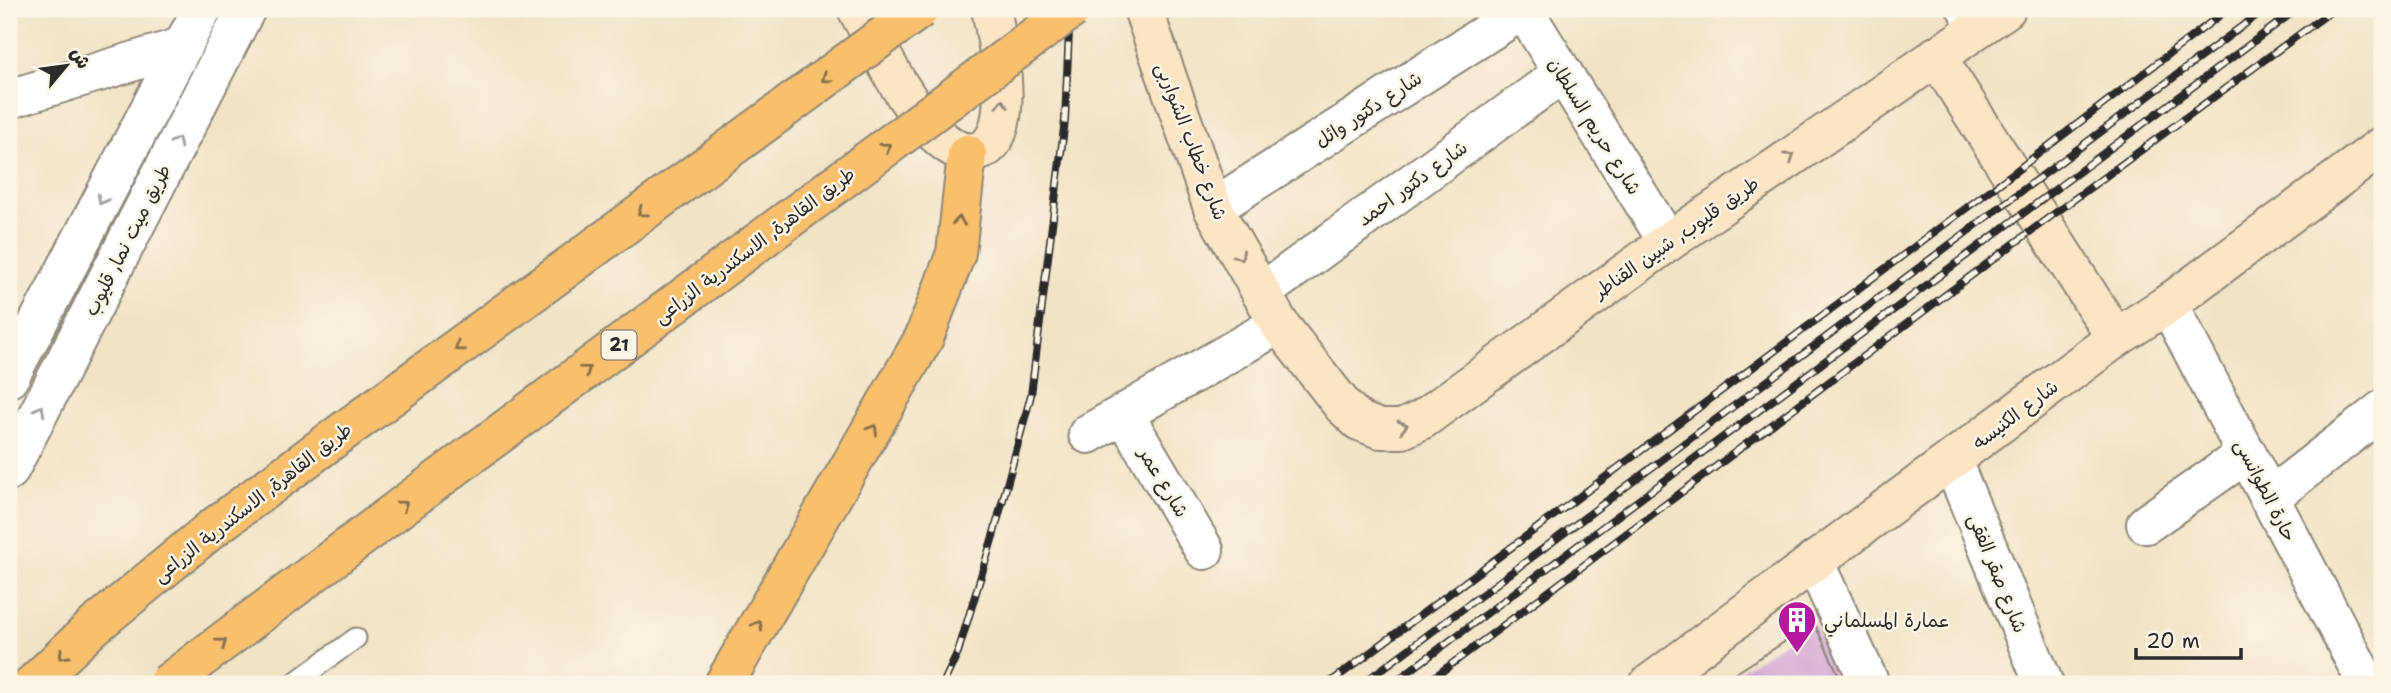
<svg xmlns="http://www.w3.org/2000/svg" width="2391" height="693" font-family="'Shantell Sans','Playpen Sans Arabic',sans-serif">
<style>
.building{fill:#d0a0d4}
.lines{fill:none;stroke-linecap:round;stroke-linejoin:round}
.lane-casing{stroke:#8e8778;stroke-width:23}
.street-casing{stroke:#8e8778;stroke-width:42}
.secondary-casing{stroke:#8e8778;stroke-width:42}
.highway-casing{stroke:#8e8778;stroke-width:42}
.lane{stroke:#fff;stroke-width:19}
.street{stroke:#fff;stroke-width:38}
.secondary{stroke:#fce5c4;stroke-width:38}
.highway{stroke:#f8bf6c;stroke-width:38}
.rail-casing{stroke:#2b2b2b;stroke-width:8}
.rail{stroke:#fcf5e5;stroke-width:5;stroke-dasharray:16;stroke-linecap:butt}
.highway-bridge-casing{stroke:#8e8778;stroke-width:42;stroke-linecap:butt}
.highway-bridge{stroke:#f8bf6c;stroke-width:38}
.oneway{stroke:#876e48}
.oneway2{stroke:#948878}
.oneway3{stroke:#a0a0a0}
.labels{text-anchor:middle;stroke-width:5;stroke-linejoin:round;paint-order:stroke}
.shield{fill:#fcf5e5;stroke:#6a6863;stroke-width:2}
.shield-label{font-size:18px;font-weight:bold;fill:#2b2b2b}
.street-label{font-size:19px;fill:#2b2b2b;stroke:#fcf5e5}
.poi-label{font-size:19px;fill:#2b2b2b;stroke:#fcf5e5;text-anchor:start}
</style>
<rect width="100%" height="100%" fill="#fcf5e5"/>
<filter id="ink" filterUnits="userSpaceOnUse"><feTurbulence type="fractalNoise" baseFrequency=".0143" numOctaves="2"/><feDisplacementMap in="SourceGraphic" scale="14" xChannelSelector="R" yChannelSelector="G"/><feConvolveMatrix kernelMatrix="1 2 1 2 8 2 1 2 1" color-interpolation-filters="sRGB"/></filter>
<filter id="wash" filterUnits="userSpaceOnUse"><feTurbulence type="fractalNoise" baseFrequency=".00686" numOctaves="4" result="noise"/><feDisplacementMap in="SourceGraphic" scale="28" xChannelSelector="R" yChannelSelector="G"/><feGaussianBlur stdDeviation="1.57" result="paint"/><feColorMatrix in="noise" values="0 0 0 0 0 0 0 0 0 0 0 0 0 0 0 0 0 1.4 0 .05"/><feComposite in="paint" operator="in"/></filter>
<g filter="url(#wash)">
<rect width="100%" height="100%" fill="#f1e3c6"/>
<g id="blocks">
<path class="building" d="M1814,623L1843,684H1719Z"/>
</g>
</g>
<g filter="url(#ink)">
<use href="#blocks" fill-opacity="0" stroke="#8e8778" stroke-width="2"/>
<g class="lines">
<g class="lane-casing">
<g id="lane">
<path d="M1956,9L1971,33"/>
<path d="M293,684L356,638"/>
</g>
</g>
<g class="street-casing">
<g id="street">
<path d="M1523,9L1668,242"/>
<path d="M9,99L181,47"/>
<path d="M1213,208L1523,10"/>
<path d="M1261,293L1563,73"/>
<path d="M2168,304L2363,676"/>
<path d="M9,378L202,9"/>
<path d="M1124,414L1204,550"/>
<path d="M1088,434L1279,324"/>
<path d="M1952,461L2044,684"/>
<path d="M9,471L246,9"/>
<path d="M2269,498L2382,410"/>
<path d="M2146,524L2247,453"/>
<path d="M1814,561L1870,684"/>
</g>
</g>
<g class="secondary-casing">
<g id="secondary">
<path d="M857,9C879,49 899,93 930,128C941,140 958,155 975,152C1021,144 997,39 991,9"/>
<path d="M1143,9L1213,208L1279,324L1343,406L1359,421L1380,429H1402L1423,419L1668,242L2006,9"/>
<path d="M1936,56L2116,338"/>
<path d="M1649,684L2116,338L2168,304L2382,146"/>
</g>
</g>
<g class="highway-casing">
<g id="highway">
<path d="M33,684L93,627"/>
<path d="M724,684L924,338L956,253L967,154"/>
</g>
</g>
<use href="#lane" class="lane"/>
<use href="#street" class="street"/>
<use href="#secondary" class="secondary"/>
<use href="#highway" class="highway"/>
<g class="rail-casing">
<g id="rail">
<path d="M943,684L958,652L994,533L1031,395L1065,120L1070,9"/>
<path d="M1328,684L2012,174L2228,9"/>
<path d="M1362,684L2265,9"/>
<path d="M1392,684L2297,9"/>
<path d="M1425,684L2043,222L2334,9"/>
</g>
</g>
<use href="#rail" class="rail"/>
<g class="highway-bridge-casing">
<g id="highway-bridge">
<path d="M93,627L213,528L344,431L920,9"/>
<path d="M167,684L405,504L1072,9"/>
</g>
</g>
<use href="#highway-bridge" class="highway-bridge"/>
</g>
<defs><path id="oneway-chevron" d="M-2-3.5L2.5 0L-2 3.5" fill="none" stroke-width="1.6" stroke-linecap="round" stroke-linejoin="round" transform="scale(1.75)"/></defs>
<g class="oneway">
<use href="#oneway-chevron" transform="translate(826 78) rotate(144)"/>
<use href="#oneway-chevron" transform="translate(886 147) rotate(-37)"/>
<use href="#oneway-chevron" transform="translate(642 212) rotate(144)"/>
<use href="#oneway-chevron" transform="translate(959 221) rotate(-83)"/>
<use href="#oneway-chevron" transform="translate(459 347) rotate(144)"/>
<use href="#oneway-chevron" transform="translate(586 370) rotate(-37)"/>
<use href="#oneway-chevron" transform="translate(873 429) rotate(-59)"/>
<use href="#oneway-chevron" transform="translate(403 505) rotate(-37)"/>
<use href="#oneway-chevron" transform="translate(758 625) rotate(-60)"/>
<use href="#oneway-chevron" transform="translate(222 643) rotate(-37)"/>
<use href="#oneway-chevron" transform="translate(63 655) rotate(136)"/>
</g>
<g class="oneway2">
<use href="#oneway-chevron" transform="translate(1002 104) rotate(-90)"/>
<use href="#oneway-chevron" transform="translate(1790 157) rotate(-35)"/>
<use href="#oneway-chevron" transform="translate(1240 256) rotate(60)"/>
<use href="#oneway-chevron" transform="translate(1403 426) rotate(-15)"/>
</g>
<g class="oneway3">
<use href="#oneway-chevron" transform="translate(177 142) rotate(-63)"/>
<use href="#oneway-chevron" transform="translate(102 200) rotate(118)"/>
<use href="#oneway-chevron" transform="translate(40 410) rotate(-63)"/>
</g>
</g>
<defs>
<g id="building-pin" transform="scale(2.0125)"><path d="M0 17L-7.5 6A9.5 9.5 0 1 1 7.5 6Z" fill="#b5179e" stroke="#fcf5e5"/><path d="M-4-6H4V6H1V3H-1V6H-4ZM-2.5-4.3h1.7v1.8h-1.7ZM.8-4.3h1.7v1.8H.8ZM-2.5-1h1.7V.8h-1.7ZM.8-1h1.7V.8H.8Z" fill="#fff"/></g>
</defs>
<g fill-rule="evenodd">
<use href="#building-pin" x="1797" y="620"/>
</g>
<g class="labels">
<rect class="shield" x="601.5" y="330.5" width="35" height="29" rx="5"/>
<g class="shield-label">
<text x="619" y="351">21</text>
</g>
<g class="street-label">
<text transform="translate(1368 109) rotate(-33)" y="7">شارع دكتور وائل</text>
<text transform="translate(1595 126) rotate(58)" y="7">شارع حريم السلطان</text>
<text transform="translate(1192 141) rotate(69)" y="7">شارع خطاب الشواربى</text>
<text transform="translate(1412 183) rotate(-36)" y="7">شارع دكتور احمد</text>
<text transform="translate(1676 237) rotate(-35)" y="7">طريق قليوب, شبين القناطر</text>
<text transform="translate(127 240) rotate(-63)" y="7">طريق ميت نما, قليوب</text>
<text transform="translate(754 245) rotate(-37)" y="7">طريق القاهرة, الاسكندرية الزراعى</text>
<text transform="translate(2015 414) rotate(-37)" y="7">شارع الكنيسه</text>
<text transform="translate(1164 482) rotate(59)" y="7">شارع عمر</text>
<text transform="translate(2266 490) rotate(63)" y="7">حارة الطوانسى</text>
<text transform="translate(252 502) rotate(-38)" y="7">طريق القاهرة, الاسكندرية الزراعى</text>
<text transform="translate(1998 573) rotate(68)" y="7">شارع صقر الفقى</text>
</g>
<g class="poi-label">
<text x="1824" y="627">عمارة المسلماني</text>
</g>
</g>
<rect width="2391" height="693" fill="none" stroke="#fcf5e5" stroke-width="35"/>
<g transform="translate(66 66) rotate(61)" stroke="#fcf5e5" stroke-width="5" paint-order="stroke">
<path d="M0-5L12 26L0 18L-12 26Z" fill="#2b2b2b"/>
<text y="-10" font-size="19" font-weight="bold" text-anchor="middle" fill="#2b2b2b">ش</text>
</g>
<path d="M2136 648v10h105v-10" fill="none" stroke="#2b2b2b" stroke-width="3.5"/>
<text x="2146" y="648" font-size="21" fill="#2b2b2b" stroke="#fcf5e5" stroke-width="5" paint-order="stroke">20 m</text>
</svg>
